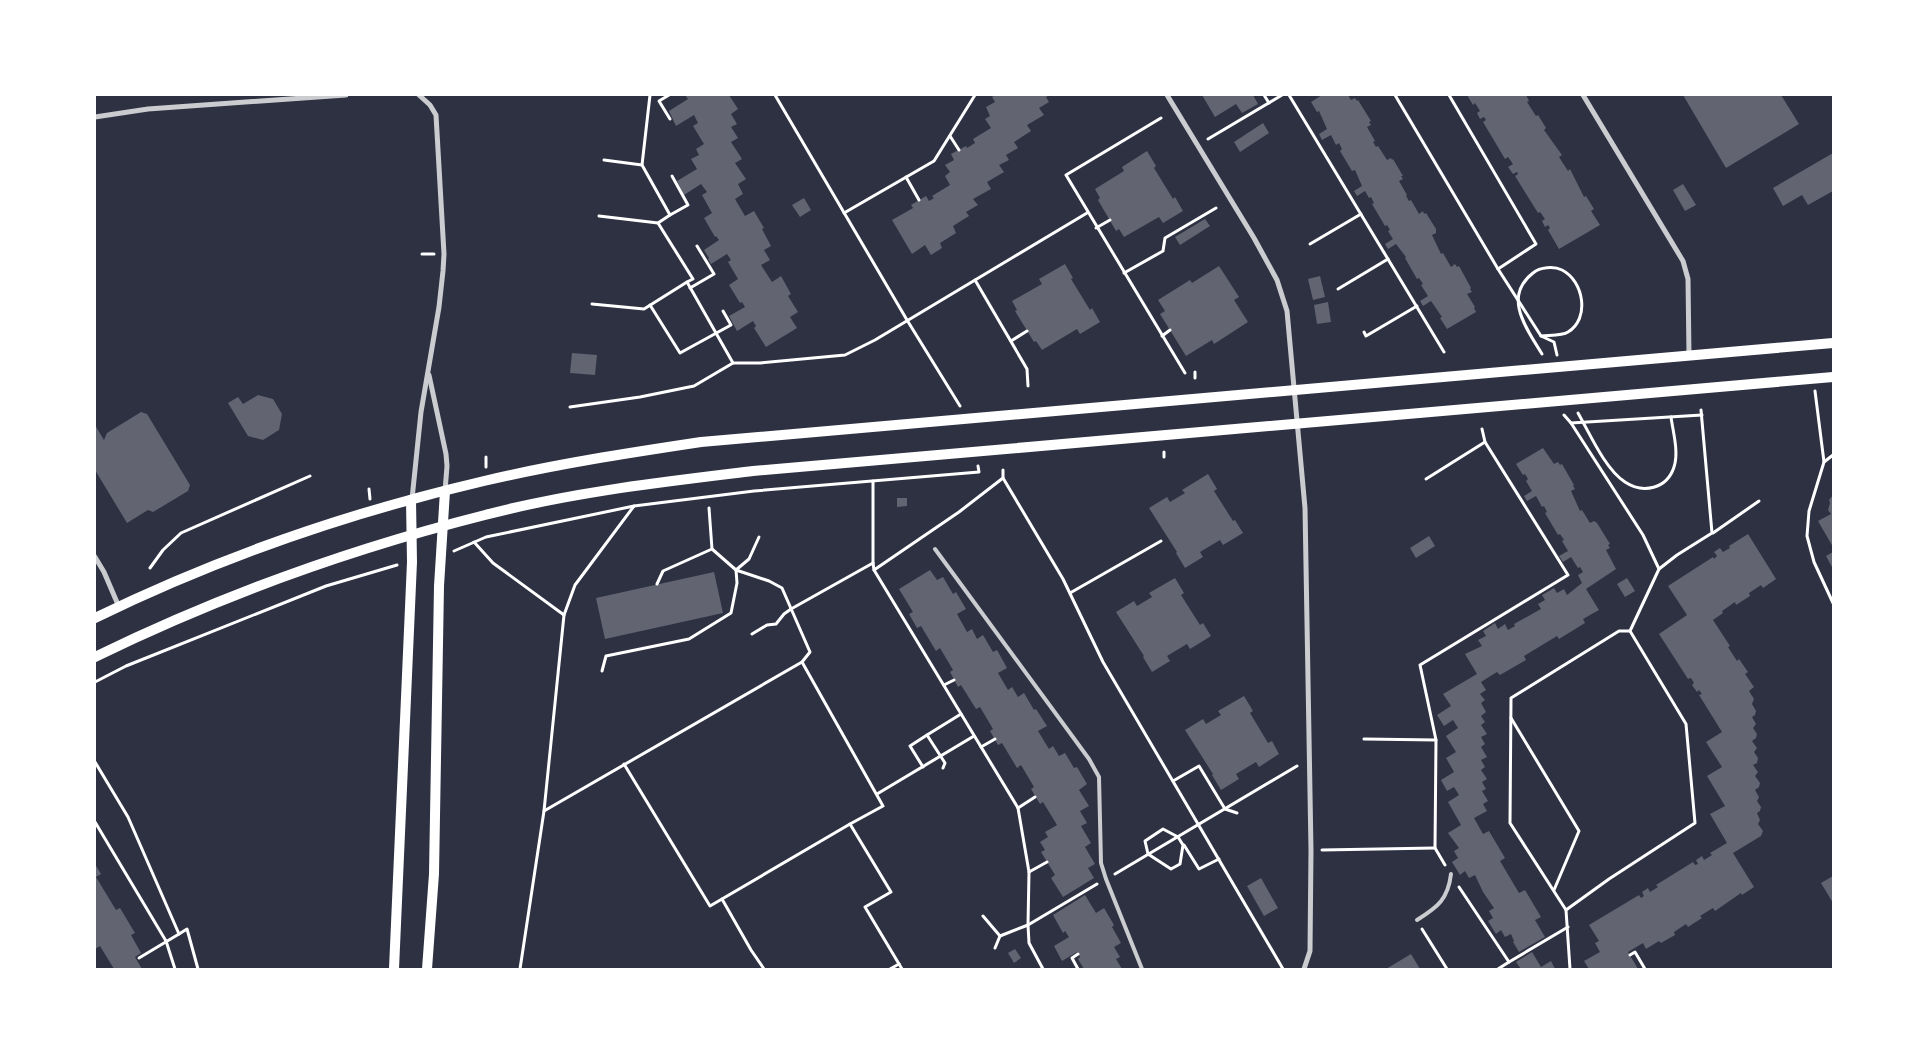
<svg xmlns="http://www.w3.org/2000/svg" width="1928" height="1064" font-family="'Fira Sans',sans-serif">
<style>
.building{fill:#626471}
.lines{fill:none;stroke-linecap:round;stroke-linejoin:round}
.path{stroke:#fff;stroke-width:3}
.service{stroke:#caccd0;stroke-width:4}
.minor{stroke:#caccd0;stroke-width:5}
.secondary{stroke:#fff;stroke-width:10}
</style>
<rect width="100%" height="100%" fill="#2d3142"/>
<g class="building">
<path d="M685,95H729L738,109L731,114L737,124L731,127L738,138L731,142L742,159L735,163L746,179L738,184L743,194L735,199L745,216L754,211L764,228L762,229L771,246L764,250L770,260L761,265L772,282L781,276L791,294L788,296L798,312L790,317L797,328L766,347L754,328L756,326L753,321L737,331L729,316L745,307L742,302L740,303L729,285L738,279L728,262L731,260L727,254L711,264L708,259L709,258L704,250L719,240L716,236L715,237L704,218L712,213L702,195L707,192L701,184L684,195L677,181L697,169L691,159L699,155L696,149L704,144L693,126L698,123L694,115L676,126L669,111L688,99Z"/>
<path d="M995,95H1050L1046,97L1049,102L1039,108L1044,115L1027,125L1031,131L1014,142L1018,148L1006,155L1009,160L999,165L1004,172L987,182L991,189L973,199L978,205L966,212L969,216L953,226L956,233L940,243L942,248L931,255L925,245L912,254L892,220L913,208L911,205L926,196L929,201L934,198L932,196L950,185L945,176L950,172L945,165L954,160L951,154L966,146L967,148L975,143L973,139L991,128L985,119L990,116L986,107L995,102L992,97Z"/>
<path d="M1202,95H1253L1258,104L1242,113L1236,104L1215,117Z"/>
<path d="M1322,95H1348L1351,100L1355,98L1357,101L1358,100L1371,121L1369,122L1371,125L1367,127L1375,141L1373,142L1376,147L1378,146L1387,160L1391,158L1392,160L1393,159L1403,176H1401L1403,179L1399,181L1407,195L1406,196L1409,201L1411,200L1419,214L1423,211L1424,214L1426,213L1436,229V233L1432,235L1441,254L1443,253L1451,267L1455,264L1457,267L1459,266L1471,288L1470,289L1472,292L1467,294L1475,307L1474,308L1476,312L1447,329L1440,318L1442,317L1431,301L1423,306L1420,301L1428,296L1421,285L1423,284L1419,278L1417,279L1405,258L1406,257L1396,244L1388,249L1385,244L1393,239L1388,231L1390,230L1387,225L1385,226L1372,204L1374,203L1371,197L1369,198L1365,191L1357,196L1354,191L1362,186L1355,170L1352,171L1340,151L1342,149L1339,143L1336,145L1331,135L1322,140L1319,134L1327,129L1319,111L1317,112L1311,102Z"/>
<path d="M1467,95H1526L1529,101L1527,102L1536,116L1538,115L1546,128L1544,130L1562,155L1559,157L1568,171L1570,169L1584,197L1586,196L1594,209L1591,211L1600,225L1559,249L1548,230L1550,228L1548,225L1545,227L1542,221L1545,219L1540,212L1538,213L1515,176L1518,174L1517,172L1513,174L1508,167L1513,164L1508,157L1505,159L1483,122L1486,120L1484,117L1480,119L1477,113L1480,111L1475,103L1473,105Z"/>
<path d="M1683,95H1781L1799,124L1726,168Z"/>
<path d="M1263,123L1269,133L1240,152L1234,142Z"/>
<path d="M1147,151L1156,166L1154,168L1173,199L1175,197L1183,211L1163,223L1159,217L1124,237L1119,229L1116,231L1098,200L1100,198L1095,189L1124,171L1122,167Z"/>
<path d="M1833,153V191L1808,205L1802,195L1783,206L1773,188Z"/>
<path d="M1683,184L1696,205L1685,211L1673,190Z"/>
<path d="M804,198L811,210L800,217L792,205Z"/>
<path d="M1205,219L1210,226L1180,245L1175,237Z"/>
<path d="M1065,264L1073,278L1071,279L1090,310L1092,308L1100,322L1080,334L1077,329L1042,350L1036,341L1034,342L1015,311L1017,310L1012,301L1042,284L1039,279Z"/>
<path d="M1219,266L1239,297L1234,300L1248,322L1214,344L1212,340L1186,356L1160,314L1165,311L1158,300L1190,280L1192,283Z"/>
<path d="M1320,276L1325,297L1313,300L1308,279Z"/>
<path d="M1328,302L1331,322L1317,324L1314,305Z"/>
<path d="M572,353L597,355L595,375L570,373Z"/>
<path d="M258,395L273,399L282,414L279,430L263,440L248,436L228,403L238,397L243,404Z"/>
<path d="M141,412L147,414L190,485L188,491L153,512L148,510L127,523L95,470V425L104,440L107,433Z"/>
<path d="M1543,448L1554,464L1558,462L1560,465L1562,464L1574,485L1573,486L1575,489L1571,491L1580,511L1582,510L1590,523L1594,521L1597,523L1610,544L1608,545L1610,548L1606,550L1616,569L1586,589L1599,610L1583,619L1585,623L1559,639L1557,636L1524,656L1526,660L1500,675L1497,672L1481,682L1486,690L1480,694L1485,700L1481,703L1486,712L1481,716L1485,722L1481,725L1487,734L1481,737L1485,744L1481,747L1487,757L1481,760L1485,767L1481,770L1487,779L1482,782L1486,789L1482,791L1488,801L1483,804L1487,811L1474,818L1483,834L1489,831L1505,858L1500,861L1519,893L1525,890L1541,917L1535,920L1545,937L1519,952L1513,942L1514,941L1511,934L1505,937L1501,930L1496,934L1488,921L1493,918L1489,911L1494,908L1483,892L1475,875L1469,878L1465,871L1460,875L1452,862L1458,858L1454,851L1459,848L1448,833L1461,825L1448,802L1459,795L1454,787L1447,791L1441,780L1454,772L1446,758L1456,752L1446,736L1458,728L1453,720L1444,726L1437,715L1451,706L1443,694L1477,674L1465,654L1482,646L1478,640L1486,636L1483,631L1495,623L1498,629L1505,624L1508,630L1515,626L1514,624L1541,609L1538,604L1545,600L1542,595L1554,588L1557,593L1564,589L1567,595L1582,583L1578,575L1583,572L1580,567L1578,568L1571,557L1563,562L1559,556L1568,551L1562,541L1564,540L1560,534L1558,535L1545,513L1547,512L1544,506L1542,507L1536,496L1527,501L1524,496L1532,491L1526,481L1528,479L1525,474L1523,475L1516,464Z"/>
<path d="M1208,474L1217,489L1214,491L1233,521L1235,520L1243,533L1223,545L1220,540L1200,552L1203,557L1185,568L1176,553L1177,552L1149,508L1167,497L1170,502L1185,493L1182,490Z"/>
<path d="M1833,495V547L1818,521L1831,514L1828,510L1830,503L1829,500Z"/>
<path d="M897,498H907V506L897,507Z"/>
<path d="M1748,534L1776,579L1763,588L1761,585L1749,593L1750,596L1736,605L1735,602L1722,611L1723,613L1713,620L1730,646L1728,647L1737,661L1739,659L1748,672L1745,674L1754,687L1749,691L1754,699L1752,704L1756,711L1755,715L1752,717L1756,724L1753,728L1757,734L1756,738L1752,741L1757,748L1754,752L1758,758L1757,763L1753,765L1758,772L1755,776L1760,783L1759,787L1755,790L1759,797L1757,801L1761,807L1760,811L1757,813L1760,820L1758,824L1763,831L1761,836L1733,853L1754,887L1742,895L1741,893L1715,911L1713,908L1700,916L1702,918L1688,927L1686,924L1674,932L1675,935L1661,943L1659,941L1646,949L1643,943L1628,952L1638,969H1589L1584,961L1600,952L1595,943L1599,941L1589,925L1639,895L1641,898L1644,896L1642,892L1648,888L1650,892L1658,887L1656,885L1693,862L1695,865L1698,864L1696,860L1702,856L1704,860L1712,855L1710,853L1727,843L1710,814L1725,806L1707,776L1722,767L1706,742L1722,732L1699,695L1702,694L1699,690L1697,692L1692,685L1694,683L1691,678L1688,679L1659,634L1687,615L1668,586L1713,557L1714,559L1717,556L1714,552L1720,548L1723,552L1730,548L1729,546Z"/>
<path d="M1429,536L1435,546L1416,558L1410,548Z"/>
<path d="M1833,552V569L1826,556Z"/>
<path d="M930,570L937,580L943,577L953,594L956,592L966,609L957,614L967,632L972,629L977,639L983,635L993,652L997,650L1007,668L998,673L1008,690L1012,687L1018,697L1024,693L1034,710L1036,709L1047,726L1038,731L1049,749L1053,746L1059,756L1065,753L1074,768L1077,767L1087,784L1079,790L1089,806L1080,811L1087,823L1081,826L1091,843L1085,847L1095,864L1088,868L1094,878L1063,897L1051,878L1055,875L1041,852L1045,850L1040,842L1048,837L1045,832L1057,825L1043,802L1040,804L1031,789L1034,787L1021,765L1017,768L1002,743L998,745L990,731L993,729L980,707L976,709L961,685L958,687L950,672L953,670L940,648L936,651L921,626L917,628L909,614L913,612L899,589Z"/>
<path d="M714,572L723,613L605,639L596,598Z"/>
<path d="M1175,578L1184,593L1181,595L1200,625L1203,623L1211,636L1190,649L1187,644L1167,656L1170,661L1152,672L1143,657L1144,656L1116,612L1134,601L1137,606L1152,597L1149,593Z"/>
<path d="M1627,578L1635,591L1625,597L1617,584Z"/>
<path d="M1244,696L1253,711L1250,713L1268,743L1272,741L1279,754L1259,767L1256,762L1236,774L1239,779L1221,790L1212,775L1213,774L1185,730L1203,719L1206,724L1221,715L1218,711Z"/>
<path d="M95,864L101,874L96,877L116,910L120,908L135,933L131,935L141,953L135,957L142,969H114L100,946L95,949Z"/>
<path d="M1833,876V903L1821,883Z"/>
<path d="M1261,878L1278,908L1264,916L1247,886Z"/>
<path d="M1085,895L1096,913L1104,908L1114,925L1112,927L1121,943L1114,947L1120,957L1116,959L1122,969H1084L1078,959L1080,957L1077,952L1062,961L1054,946L1069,937L1065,931L1063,933L1053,915Z"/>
<path d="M1015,949L1021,958L1014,963L1008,953Z"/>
<path d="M1532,952L1541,967L1551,961L1555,969H1521L1516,962Z"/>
<path d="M1411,954L1420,969H1386Z"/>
</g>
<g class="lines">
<g class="path">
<path d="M669,95L659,101L670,119"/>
<path d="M775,95L907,320L960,406"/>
<path d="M1264,95L1269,103"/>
<path d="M1289,95L1444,352"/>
<path d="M1395,95L1498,269L1541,336L1554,342L1557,355"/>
<path d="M1449,95L1536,244L1498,269"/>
<path d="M1161,118L1066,175L1185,373"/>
<path d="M950,136L959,150"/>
<path d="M1208,139L1282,95"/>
<path d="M604,160L642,165"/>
<path d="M906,177L919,200"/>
<path d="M844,213L934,161L975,95"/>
<path d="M670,215L688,205L672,176"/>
<path d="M599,216L658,223L670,215L642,165L650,95"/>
<path d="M658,223L693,279L687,282L733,363H760L845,355L875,340L1087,213"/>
<path d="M1096,228L1110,220"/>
<path d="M1310,244L1361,214"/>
<path d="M422,254H434"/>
<path d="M1124,273L1163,251L1165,238L1216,208"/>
<path d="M975,280L1027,369L1028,386"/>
<path d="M690,288L714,274L697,246"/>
<path d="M1338,289L1388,259"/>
<path d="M592,304L644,309L687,282"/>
<path d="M650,305L680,353L731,325L723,311"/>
<path d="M1364,332L1366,336L1417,306"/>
<path d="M1162,336L1170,330"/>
<path d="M1541,336C1549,335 1562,336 1568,332C1590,319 1584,281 1562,270C1554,266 1540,267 1533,273C1502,297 1527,329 1542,354"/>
<path d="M1011,341L1027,331"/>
<path d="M1195,372V378"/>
<path d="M1815,391L1824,462L1809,511L1807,536L1814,562L1833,603"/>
<path d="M570,407L640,397L694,386L733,363"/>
<path d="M1578,413C1590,434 1605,469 1625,482C1643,494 1667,489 1674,467C1679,452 1673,432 1671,417"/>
<path d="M1564,415L1571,423L1643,535L1659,569L1630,631L1686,724L1695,823L1609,879L1566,910L1570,969"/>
<path d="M1571,423L1702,415"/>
<path d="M1164,452V457"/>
<path d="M1824,462L1833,455"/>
<path d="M486,467V457"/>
<path d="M1003,470V478L1063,579L1103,662L1283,969"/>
<path d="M1426,479L1485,442"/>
<path d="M369,489L370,499"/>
<path d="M709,508L712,549"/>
<path d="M1713,533L1759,501"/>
<path d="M474,542L493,563L564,615L544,811L520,969"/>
<path d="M454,551L486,537L634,506L754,491L979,472L978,466"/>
<path d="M873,563L874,570L1018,808L1029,872L1028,925L1029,943L1043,969"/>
<path d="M150,568L163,550L181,533L310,476"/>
<path d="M1659,569L1677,555L1712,533L1701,410"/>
<path d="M874,570L959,512L1003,478"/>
<path d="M657,584L663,571L712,549L736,570L769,581L782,588L810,652L802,662L883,806L850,824L891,892L865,907L902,969"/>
<path d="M1070,593L1161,541"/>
<path d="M564,615L575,585L634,506"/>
<path d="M752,634L767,625L776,624L784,614L791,609L873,563V481"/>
<path d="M602,671L606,656L689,639L731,613L737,583L736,570L749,559L759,537"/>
<path d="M95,682L126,666L326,586L397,565"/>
<path d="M944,685L954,680"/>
<path d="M1511,718L1579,831L1554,890"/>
<path d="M1364,739L1436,740"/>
<path d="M981,747L995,739"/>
<path d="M95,762L128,817L179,934L187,929L198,969"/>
<path d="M624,764L710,906L722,899L751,950L764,969"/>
<path d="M923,767L910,746L927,735"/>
<path d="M943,768L945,763L927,735L961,714"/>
<path d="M1173,781L1199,766L1225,809L1237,813"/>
<path d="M877,794L974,736"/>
<path d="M1018,808L1035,797"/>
<path d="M544,811L802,662"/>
<path d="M95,822L166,941L175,969"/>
<path d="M1163,829L1178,837L1183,845L1180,864L1171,869L1148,854L1145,841Z"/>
<path d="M1184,845L1199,869L1219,859"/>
<path d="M1322,850L1435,848"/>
<path d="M1445,865L1435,848L1436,740L1420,665L1568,575L1485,442L1482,429"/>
<path d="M1029,872L1047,862"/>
<path d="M1115,874L1297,766"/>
<path d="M1459,887L1509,962L1498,969"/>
<path d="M722,899L850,824"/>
<path d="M1566,910L1510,823L1511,698L1619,631H1630"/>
<path d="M983,916L1000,936L1028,925L1097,884"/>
<path d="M1422,929L1447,969"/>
<path d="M995,948L1000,936"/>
<path d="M1630,955L1635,952L1645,969"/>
<path d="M139,958L179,934"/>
<path d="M1509,962L1568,927"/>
<path d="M890,969L899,964"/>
<path d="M1078,969L1072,958L1078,954"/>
</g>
<g class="service">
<path d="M935,549L1089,759L1099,777L1101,863L1106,879L1142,969"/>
<path d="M1417,920C1438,907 1448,899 1451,874"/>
</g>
<g class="minor">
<path d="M1167,95L1254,238L1277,280L1287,311L1305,508L1311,850L1310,951L1304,969"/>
<path d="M1583,95L1683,261L1688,279L1689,355"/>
<path d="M95,117L148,109L346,95"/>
<path d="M429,375L446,454L447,466L445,491"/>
<path d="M412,499L421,412L439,307L443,271L444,254L436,115L430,105L419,95"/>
<path d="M95,557L104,572L119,607"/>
</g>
<g class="secondary">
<path d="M95,618C218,558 351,512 484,481C556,464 628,453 701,442L1833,343"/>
<path d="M95,657C220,596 350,549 485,515C572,492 663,482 753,471L1833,377"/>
<path d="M394,969L412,562L411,500"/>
<path d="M427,969L434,874L439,586L445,491"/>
</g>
</g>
<rect width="1928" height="1064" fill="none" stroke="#ffffff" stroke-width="192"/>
</svg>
